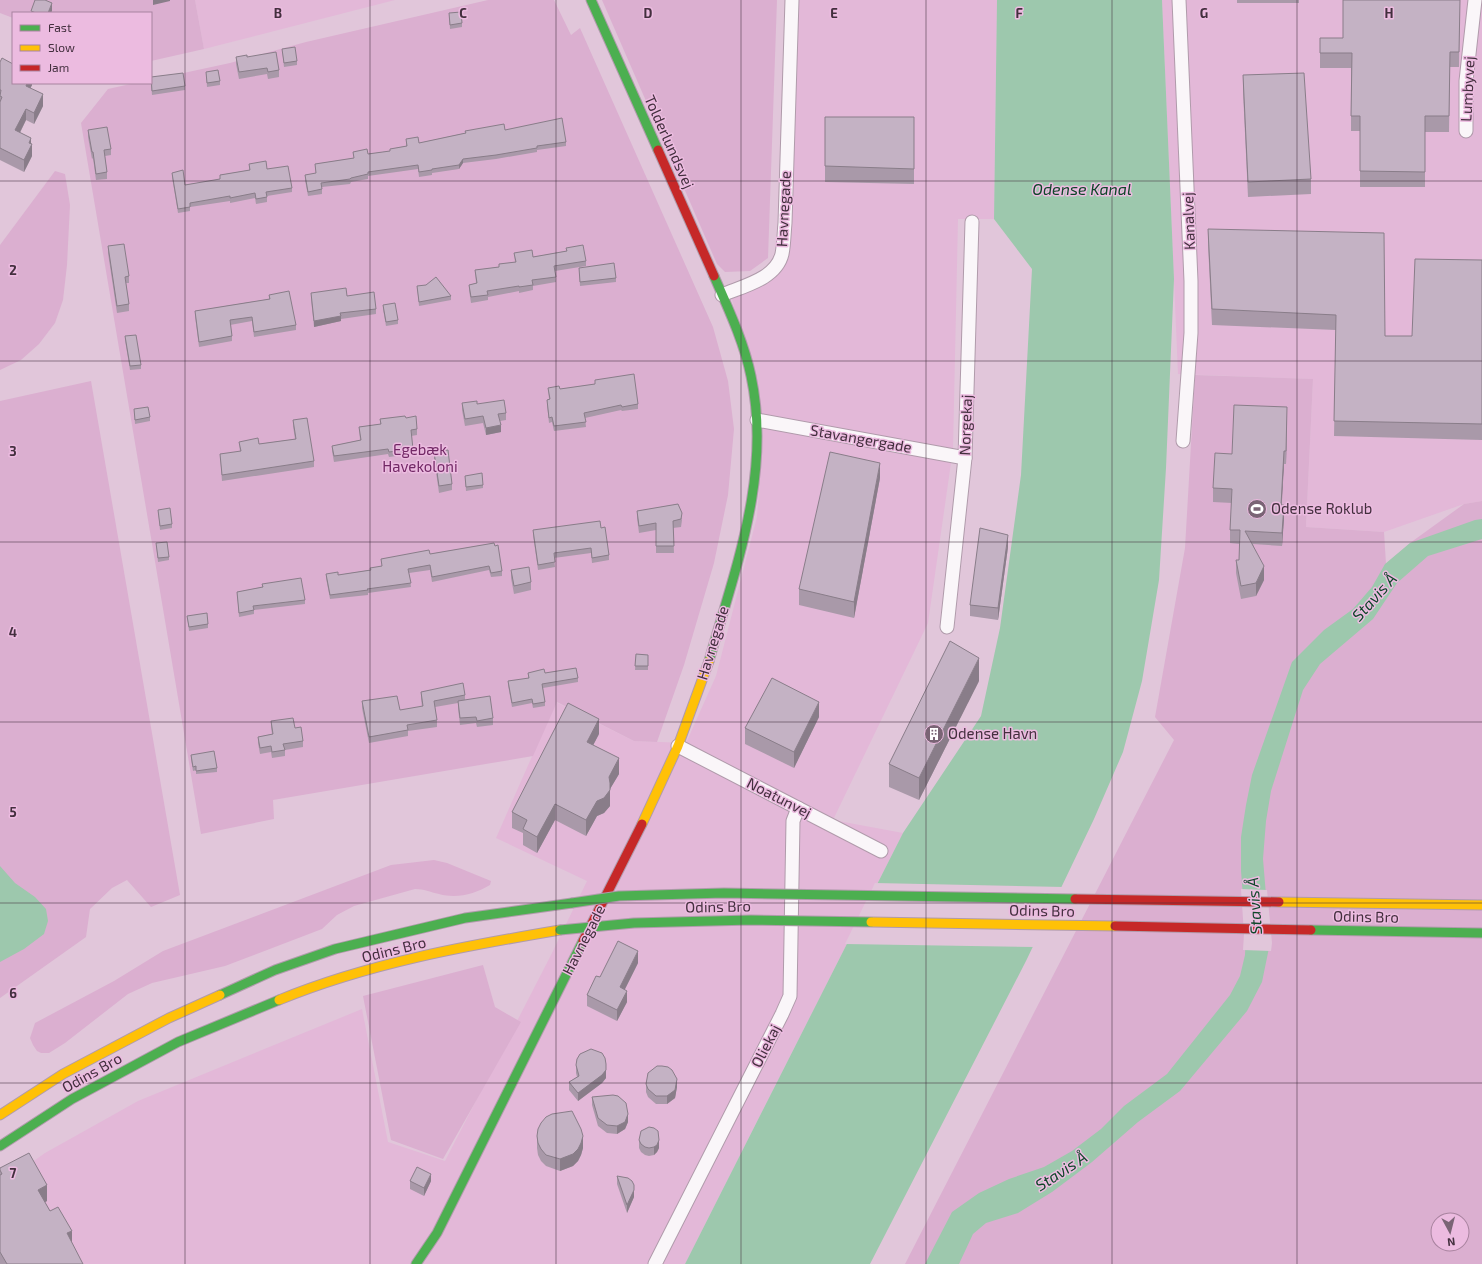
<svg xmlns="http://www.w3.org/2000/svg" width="1482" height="1264" font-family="'Exo 2',sans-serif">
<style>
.built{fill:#e3b8d8}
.green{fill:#dbafd0;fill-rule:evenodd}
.water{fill:#9dc8ad}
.pier{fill:#e1c6da}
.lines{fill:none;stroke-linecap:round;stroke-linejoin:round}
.street-casing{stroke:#b09bab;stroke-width:15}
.fast-casing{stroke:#b09bab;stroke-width:11}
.slow-casing{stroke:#b09bab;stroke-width:11}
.jam-casing{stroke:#b09bab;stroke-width:11}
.street{stroke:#faf6f9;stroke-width:13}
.fast{stroke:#4caf50;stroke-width:9}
.slow{stroke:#ffc107;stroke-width:9}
.jam{stroke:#c62828;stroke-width:9}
.fast-bridge-casing{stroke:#b09bab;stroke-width:11;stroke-linecap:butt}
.slow-bridge-casing{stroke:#b09bab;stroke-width:11;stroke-linecap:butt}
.jam-bridge-casing{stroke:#b09bab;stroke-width:11;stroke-linecap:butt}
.fast-bridge{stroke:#4caf50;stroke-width:9}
.slow-bridge{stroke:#ffc107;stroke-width:9}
.jam-bridge{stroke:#c62828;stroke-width:9}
.wall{fill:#a999a9}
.shaded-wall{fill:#897d89}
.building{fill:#c4b2c4;stroke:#897d89}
.grid{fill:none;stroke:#432f3e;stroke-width:1;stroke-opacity:0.55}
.labels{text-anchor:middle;stroke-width:3;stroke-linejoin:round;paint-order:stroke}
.street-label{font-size:15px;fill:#432f3e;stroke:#ecbbe0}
.park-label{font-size:15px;fill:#722865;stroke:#ecbbe0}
.poi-label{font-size:15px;fill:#432f3e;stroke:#ecbbe0;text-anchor:start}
.water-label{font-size:16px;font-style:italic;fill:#0d4628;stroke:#ecbbe0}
.grid-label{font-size:13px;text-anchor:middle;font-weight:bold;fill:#432f3e;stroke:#ecbbe0;stroke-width:3;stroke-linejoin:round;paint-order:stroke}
</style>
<rect width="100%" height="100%" fill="#e1c6da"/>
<g class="built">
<path d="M195,0H395L204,49Z"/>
<path d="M798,0H997L994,219H958L953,449L928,623L833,820L903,833L685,1264H0V1185L45,1153L138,1101L362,1009L388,1142L445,1161L551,955L587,881L496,838L556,702L634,741L686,743L716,676L757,517L763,431L732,299L771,280L786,263L792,234Z"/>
<path d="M1162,0H1482V501L1464,504L1384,532L1306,527L1313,379L1178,374Z"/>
</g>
<g class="green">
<path d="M0,0H195L204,49L151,61V13H13V18L0,13Z"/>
<path d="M488,0H554L571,35L580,28L713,327L728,381L734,429L728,495L714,563L684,665L657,742L634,741L557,702L533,756L273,800L274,819L201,834L81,123L108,89L135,83H151V80L230,63L306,42Z"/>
<path d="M602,0H777L768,258L750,271L725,272L717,264Z"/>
<path d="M55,171L65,174L70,205L67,265L63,300L55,323L39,344L21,360L0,370V245Z"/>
<path d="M1195,375L1313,379L1306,527L1384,532L1386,564L1410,543L1464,504L1482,501V1264H905L1174,740L1155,717L1185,548ZM1438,1220H1462V1244H1438Z"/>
<path d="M91,381L180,895L151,907L127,880L112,888L90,909L86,937L0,998V401Z"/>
<path d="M434,860L447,863L491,881L490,885C475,894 457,899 439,894C430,892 424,889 415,889L354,906L337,915L322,929L225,966L152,983L128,994L65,1043L49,1053H41L37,1051L33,1045L30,1038L35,1023L114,981L163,951L391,865Z"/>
<path d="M483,965L495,1007L521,1022L443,1159L391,1140L363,996Z"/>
</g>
<g class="water">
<path d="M997,0H1162L1174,279L1166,468L1159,580L1142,681L1123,752L1094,819L1026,961L870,1264H685L903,833L981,716L1000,628L1021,475L1032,269L994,219Z"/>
<path d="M1482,519V539L1428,556L1397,583L1373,619L1320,664L1303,690L1271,791L1266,821L1263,859L1270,943L1262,982L1247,1011L1180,1091L1138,1122L1092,1162L1052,1192L1018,1213L986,1223L973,1234L959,1264H925L952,1212L979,1193L1009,1179L1044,1167L1072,1151L1101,1129L1124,1106L1167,1074L1230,995L1240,976L1245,955L1246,934L1241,871V837L1246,805L1252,775L1292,662L1324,630L1353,609L1372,587L1385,564L1410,543L1475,520Z"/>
<path d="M0,866L15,883L35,897L46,909L48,921L44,934L24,949L0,962Z"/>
</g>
<g class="pier">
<path d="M875,883L1064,887L1035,947L845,944Z"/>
<path d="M1241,889L1267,890L1272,943L1271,951L1243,950L1244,934Z"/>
</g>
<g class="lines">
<g class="street-casing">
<g id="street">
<path d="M1179,0L1191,281V333L1183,441"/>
<path d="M1466,131V81L1475,0"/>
<path d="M722,295C743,286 776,279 782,254C784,244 784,233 785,223L792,0"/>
<path d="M757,420L965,458"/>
<path d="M947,627L965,458L972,222"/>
<path d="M678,746L881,851"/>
<path d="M655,1264L782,1014L790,996L793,821L798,808"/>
</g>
</g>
<g class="fast-casing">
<g id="fast">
<path d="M591,0L658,150"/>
<path d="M709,661C735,569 772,474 751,376C744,342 728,308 714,276"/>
<path d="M220,995L275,970L335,949L465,918L572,903"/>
<path d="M0,1146L72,1099L178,1042L279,1000"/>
<path d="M416,1264L437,1233L583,941"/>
</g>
</g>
<g class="slow-casing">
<g id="slow">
<path d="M642,824L678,746L709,661"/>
<path d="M279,1000C369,963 465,946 560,930"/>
<path d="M0,1115L63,1074L169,1018L220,995"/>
</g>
</g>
<g class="jam-casing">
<g id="jam">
<path d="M658,150L714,276"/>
<path d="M583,941L642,824"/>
</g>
</g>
<use href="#street" class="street"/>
<use href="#fast" class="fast"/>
<use href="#slow" class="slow"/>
<use href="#jam" class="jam"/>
<g class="fast-bridge-casing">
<g id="fast-bridge">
<path d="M572,903L619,896L724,893L1075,899"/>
<path d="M560,930L634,923L751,920L871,922"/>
<path d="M1311,930L1482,933"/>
</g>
</g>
<g class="slow-bridge-casing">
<g id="slow-bridge">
<path d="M1279,902L1482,905"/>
<path d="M871,922L1115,926"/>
</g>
</g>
<g class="jam-bridge-casing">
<g id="jam-bridge">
<path d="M1075,899L1279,902"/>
<path d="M1115,926L1311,930"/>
</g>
</g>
<use href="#fast-bridge" class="fast-bridge"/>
<use href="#slow-bridge" class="slow-bridge"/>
<use href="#jam-bridge" class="jam-bridge"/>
</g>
<g class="wall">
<rect x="1237" y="0" width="62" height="3"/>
<path d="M1460,0L1459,67H1450L1449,132H1425V187H1360V131H1351V68H1320V38H1343Z"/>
<path d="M449,13L462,23V27L450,29Z"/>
<path d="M282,49L297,61V65L284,67Z"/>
<path d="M236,57H247L279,70V77L268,79L267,74L239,79L236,64Z"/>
<path d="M0,62L32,83V85L30,88L43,106L34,124L26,120L20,133L31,144L32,156L24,172L0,160Z"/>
<path d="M206,72L220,81V85L207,87Z"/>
<path d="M1243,75L1311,179V194L1248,197L1243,91Z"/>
<path d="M151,83L185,86V90L152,95Z"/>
<path d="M825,117H914V184L825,182Z"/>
<path d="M88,130L111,149V155L105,156L107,172V179L96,180L93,158L92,159L88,137Z"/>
<path d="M505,130L566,142V146L537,150V152L496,159L463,163L459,169L432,173V175L419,177L418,169L368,176V179L351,182L350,184L322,187V194L308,196L305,180V175L316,174L315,164L354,158L353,152L368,154L390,151V149L406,146V139L419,143L465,133V131Z"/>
<path d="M249,164L267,169L292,188V192L267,196V202L256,204L255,198L230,203V201L190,207V211L178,213L172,177V173L185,185L220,179V175L249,170Z"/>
<path d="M1208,229L1385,336H1412L1482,260V440L1334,436L1336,330L1212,325L1208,244Z"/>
<path d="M108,246L129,276V283H126L129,304V311L117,313L108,253Z"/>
<path d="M566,248L586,261V266L555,271L556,282L533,286V290L519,293V291L488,297V300L471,303L469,290V285L476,283L475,270L499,267V264L515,262L514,253L533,257L566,251Z"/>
<path d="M579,268L616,278V282L580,286Z"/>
<path d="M417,286L451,296V300L419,306Z"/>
<path d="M311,293L347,296L376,309V314L341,319V321L314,327L311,299Z"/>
<path d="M269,295L296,325V330L254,337L252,321L230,325L232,336V341L199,347L195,316V311L269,299Z"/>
<path d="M383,305L398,320V324L386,326L383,309Z"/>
<path d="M125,336L141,365V369L130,370L125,340Z"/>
<path d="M595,380L638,404V409L622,411L621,410L585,418L586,427L554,431L552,422L549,423L547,404V400L549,399L548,388L560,389L595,384Z"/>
<path d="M462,403L477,404L506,413V420L500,421L501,432L486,435L483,423L465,426L462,410Z"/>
<path d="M134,409L150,417V421L135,424Z"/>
<path d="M406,418L417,429V435L411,436L413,454L389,457L388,454L334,462L332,451V446L360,440L359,427L380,424V419Z"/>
<path d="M293,420L314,461V467L222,481L220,454L240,452L239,442L259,444L295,439L293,426Z"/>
<path d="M1287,420L1286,464H1284L1281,505L1284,518L1282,546L1253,544L1264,580L1256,596L1241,599L1236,573V560H1239L1240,544L1230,543V530L1232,503L1213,502V488Z"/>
<path d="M434,452L452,484V490L439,493L434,458Z"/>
<path d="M465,476L483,485V488L466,491Z"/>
<path d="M880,478L854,618L799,605V589Z"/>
<path d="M678,504L682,520L681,527L673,528L674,553H656V530L639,533L637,518V511Z"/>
<path d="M158,510L172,524V528L160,530Z"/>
<path d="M601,528L609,555V560L592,563L591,553L554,558L555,567L538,570L533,535V530Z"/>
<path d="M156,543L169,557V560L158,562Z"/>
<path d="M494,543L502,571V576L491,577L489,570L432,582L430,570L409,573L411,587L368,593V595L330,599L326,578V574L338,575L370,570L382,566L381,559L430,554Z"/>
<path d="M1008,547L998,620L970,616V605Z"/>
<path d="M511,570L531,582V590L514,594L511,578Z"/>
<path d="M262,584L305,600V604L254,610V614L239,617L237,592L262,587Z"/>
<path d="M187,616L208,624V628L189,631Z"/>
<path d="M636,654L648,655V670H635Z"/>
<path d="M528,673H545L578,678V682L543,688L545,702V706L533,708L532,703L512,707L508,685V681L528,679Z"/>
<path d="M979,681L919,800L889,787V764Z"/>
<path d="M421,692L465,695V700L493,718V725L477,727L476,723L460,725L458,708V703L435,707L437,720V727L408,731V736L369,743L362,708V701L400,710L422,707L421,698Z"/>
<path d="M819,717L794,768L745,744V728Z"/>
<path d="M271,721L295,728L303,741V747L285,750V756L272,758L271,752L260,754L258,743V737L272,734L271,727Z"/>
<path d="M599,734L593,745L619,774L610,789V806L604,813L597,816L586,836L555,820L537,853L523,845V833L512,828V812Z"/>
<path d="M191,755L217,768V772L196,774V770L193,771L191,759Z"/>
<path d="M638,963L625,989L627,1002L617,1021L587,1006V995L600,977Z"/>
<path d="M576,1065L606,1072V1078L602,1083L578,1101L569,1090V1082L577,1077L576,1073Z"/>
<path d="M646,1084L677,1087L675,1098L667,1104H656L648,1097L646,1092Z"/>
<path d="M592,1097L628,1122L625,1129L617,1134L607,1133L598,1126L592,1105Z"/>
<path d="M537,1136L583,1148L581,1155L578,1161L573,1166L560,1171L546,1166L541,1161L538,1155L537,1148Z"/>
<path d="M639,1140L659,1148L657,1152L654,1155L649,1156L645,1155L641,1152L639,1148Z"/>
<path d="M0,1168L47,1201L45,1202L50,1211L83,1264H0Z"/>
<path d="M617,1176L634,1197L627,1213L617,1184Z"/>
<path d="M410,1181H431L424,1196L410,1189Z"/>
</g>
<g class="shaded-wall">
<path d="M153,0H170V1L153,5Z"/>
<path d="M52,3V11L51,13H48Z"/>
<path d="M27,83H32V85L26,98V86Z"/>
<path d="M43,94V106L34,124V113Z"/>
<path d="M26,109V120L15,142V130Z"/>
<path d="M31,138V146L32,144V156L24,172V160L29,143Z"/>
<path d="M463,159V163L459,169V165Z"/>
<path d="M341,316V321L314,327V321Z"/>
<path d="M1287,407V420L1286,464V451Z"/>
<path d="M501,425V432L486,435V428Z"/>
<path d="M1284,451V464L1281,518V505Z"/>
<path d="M880,463V478L854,618V602Z"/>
<path d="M1284,505V518L1282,546V533Z"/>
<path d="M1008,535V547L998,620V608Z"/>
<path d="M1264,566V580L1256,596V583Z"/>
<path d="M979,658V681L919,800V778Z"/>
<path d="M819,702V717L794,768V752Z"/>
<path d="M599,719V734L587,757V742Z"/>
<path d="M619,758V774L610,789V806L604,813L597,816L586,836V820Z"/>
<path d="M555,804V820L537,853V837Z"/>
<path d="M638,951V963L620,999V987Z"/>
<path d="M627,991V1002L617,1021V1010Z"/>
<path d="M606,1064V1078L602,1083L578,1101V1093Z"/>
<path d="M677,1079V1087L675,1098L667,1104V1096Z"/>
<path d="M628,1114V1122L625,1129L617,1134V1126Z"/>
<path d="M583,1136V1148L581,1155L578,1161L573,1166L560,1171V1159Z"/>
<path d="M659,1140V1148L657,1152L654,1155V1147Z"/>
<path d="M431,1174V1181L424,1196V1188Z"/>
<path d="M47,1185V1201L38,1206V1190Z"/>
<path d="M634,1190V1197L627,1213V1205Z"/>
<path d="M72,1231V1246L67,1233Z"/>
</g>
<g class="building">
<path d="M35,0H45L52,3L48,13H36L31,11Z"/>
<path d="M1343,0H1460L1459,52H1450L1449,116H1425V172L1360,171V116H1351L1352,53H1320V38H1343Z"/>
<path d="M461,12L462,23L450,25L449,13Z"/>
<path d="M295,47L297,61L284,63L282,49Z"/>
<path d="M276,52L279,70L268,72L267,68L239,72L236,57L247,55V57Z"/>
<path d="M2,58L13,64V83H27L26,86L43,94L34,113L26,109L15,130L31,138L29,143L32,144L24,160L0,148V102L2,97L0,96L1,90H0V62Z"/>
<path d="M218,70L220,81L207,83L206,72Z"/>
<path d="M183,73L185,86L152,91L151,77Z"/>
<path d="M1304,73L1311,179L1248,182L1243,75Z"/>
<path d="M825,117H914V169L825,166Z"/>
<path d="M562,118L566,142L537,146V148L496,155L463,159L459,165L432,169V170L419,172L418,165L368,172V174L351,178L350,179L321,183L322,189L308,192L305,175L316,173L315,164L354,158L353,152L367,149L368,154L390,151V149L407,146L406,139L418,137L419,143L466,133L465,131L504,124L505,130Z"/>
<path d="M107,127L111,149L104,150L107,172L96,174L93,152H92L88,130Z"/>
<path d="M266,161L267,169L288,166L292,188L266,192L267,197L256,199L255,193L230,198V196L190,203V207L178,209L172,173L183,170L185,185L220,179V175L250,170L249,164Z"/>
<path d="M1208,229L1384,233L1385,336H1412L1415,259L1482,260V424L1334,421L1336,315L1212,309Z"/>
<path d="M124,244L129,276L125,277L129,304L117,306L108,246Z"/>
<path d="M583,245L586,261L554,266L556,277L532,280L533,285L519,287V286L487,291L488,295L471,297L469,285L477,283L475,270L499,267V264L516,262L514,253L532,250L533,257L567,251L566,248Z"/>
<path d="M614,263L616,278L580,282L579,268Z"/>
<path d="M436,277L451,296L419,302L417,286L426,285Z"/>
<path d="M346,288L347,296L374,292L376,309L340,313L341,316L314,321L311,293Z"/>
<path d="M289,291L296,325L254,332L252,317L230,320L232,336L199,342L195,311L270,299L269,295Z"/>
<path d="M395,303L398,320L386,322L383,305Z"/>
<path d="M136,335L141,365L130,366L125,336Z"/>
<path d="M634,374L638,404L622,407L621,405L584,413L586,422L554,426L552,417L549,418L547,400L550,399L548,388L559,386L560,389L595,384V380Z"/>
<path d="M504,400L506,413L498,414L501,425L486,428L483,416L465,419L462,403L477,401V404Z"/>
<path d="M1234,405L1287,407L1286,451H1284L1281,505H1284L1282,533L1245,531L1264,566L1256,583L1241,586L1236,560H1239L1240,530H1230L1232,489L1213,488L1215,453L1232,454Z"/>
<path d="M148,407L150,417L135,420L134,409Z"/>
<path d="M405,416L406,418L416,416L417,429L411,430L413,449L389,452L388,449L334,456L332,446L361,440L359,427L381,424L380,419Z"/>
<path d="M307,418L314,461L222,475L220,454L241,451L239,442L258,438L259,444L296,439L293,420Z"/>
<path d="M448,450L452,484L439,486L434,452Z"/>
<path d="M830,452L880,463L854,602L799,589Z"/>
<path d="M482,473L483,485L466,487L465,476Z"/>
<path d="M678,504L682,513L681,519L673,521L674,546H656V523L639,526L637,511Z"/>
<path d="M170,508L172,524L160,526L158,510Z"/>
<path d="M600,521L601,528L605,527L609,555L592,558L591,548L554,553L555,562L538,565L533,530Z"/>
<path d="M980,528L1008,535L998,608L970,605Z"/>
<path d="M167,542L169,557L158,558L156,543Z"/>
<path d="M494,543L495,546L498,545L502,571L491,573L489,566L432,577L430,565L408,569L411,583L367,589L368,590L330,595L326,574L338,572V575L371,570L370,568L382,566L381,559L429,550L430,554Z"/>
<path d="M529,567L531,582L514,586L511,570Z"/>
<path d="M301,578L305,600L253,606L254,610L239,613L237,592L263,587L262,584Z"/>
<path d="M207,613L208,624L189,627L187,616Z"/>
<path d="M950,641L979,658L919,778L889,764Z"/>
<path d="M636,654L648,655V666H635Z"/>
<path d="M576,668L578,678L542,684L545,702L533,704L532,699L512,703L508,681L529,678L528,673L544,669L545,673Z"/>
<path d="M772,678L819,702L794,752L745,728Z"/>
<path d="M463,683L465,695L434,701L437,720L407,725L408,730L369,737L362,701L397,696L400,710L423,706L421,692Z"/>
<path d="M490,696L493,718L477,721L476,717L460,718L458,701Z"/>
<path d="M568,703L599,719L587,742L619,758L609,777L610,783V790L604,798L597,801L586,820L555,804L537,837L523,829L527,820L512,812Z"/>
<path d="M293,718L295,728L301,727L303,741L283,744L285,750L272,752L271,746L260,748L258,737L273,734L271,721Z"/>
<path d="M214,751L217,768L196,771V766L193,767L191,755Z"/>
<path d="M618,941L638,951L620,987L627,991L617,1010L587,995L596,976L600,977Z"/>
<path d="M591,1049L602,1053L605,1058L606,1064V1070L602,1075L578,1093L569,1082L579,1076L576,1065L577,1059L580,1054Z"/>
<path d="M657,1066H662L668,1067L672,1070L677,1079L675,1090L667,1096H656L648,1089L646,1084L648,1073Z"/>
<path d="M613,1095L618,1096L626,1103L628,1114L625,1122L617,1126L607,1125L598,1118L592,1097Z"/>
<path d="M572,1111L581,1129L583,1136L581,1143L578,1149L573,1154L560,1159L546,1155L541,1149L538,1143L537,1136L538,1129L541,1123L546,1117L552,1114Z"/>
<path d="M649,1127L654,1128L658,1131L659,1140L657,1145L654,1147L649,1148L645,1147L641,1144L639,1140L641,1131Z"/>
<path d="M29,1153L47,1185L38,1190L50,1211L58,1207L72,1231L67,1233L83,1264H7L0,1252V1175L2,1174L0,1170V1168Z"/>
<path d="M417,1167L431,1174L424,1188L410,1181Z"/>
<path d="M617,1176L628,1178L632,1181L634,1185V1190L627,1205Z"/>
</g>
<path class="grid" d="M185,0V1264M370,0V1264M556,0V1264M741,0V1264M926,0V1264M1112,0V1264M1297,0V1264M0,181H1482M0,361H1482M0,542H1482M0,722H1482M0,903H1482M0,1083H1482"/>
<defs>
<g id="stadium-disc" transform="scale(1)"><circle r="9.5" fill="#7a6475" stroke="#ecbbe0"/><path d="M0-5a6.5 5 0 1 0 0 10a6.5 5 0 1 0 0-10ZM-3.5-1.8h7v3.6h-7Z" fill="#fff"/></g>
<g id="building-disc" transform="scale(1)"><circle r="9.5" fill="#7a6475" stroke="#ecbbe0"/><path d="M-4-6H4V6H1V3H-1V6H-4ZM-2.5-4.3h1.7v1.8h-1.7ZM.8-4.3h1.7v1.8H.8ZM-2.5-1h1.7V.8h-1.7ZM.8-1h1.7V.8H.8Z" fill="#fff"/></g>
</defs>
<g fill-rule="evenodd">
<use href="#stadium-disc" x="1257" y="509"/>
<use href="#building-disc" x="934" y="734"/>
</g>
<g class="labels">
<g class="street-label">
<text transform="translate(1468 89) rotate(-87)" y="5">Lumbyvej</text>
<text transform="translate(669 142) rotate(66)" y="5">Tolderlundsvej</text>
<text transform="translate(784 209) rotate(-87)" y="5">Havnegade</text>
<text transform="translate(1189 221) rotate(-92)" y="5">Kanalvej</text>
<text transform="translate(966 425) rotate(-88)" y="5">Norgekaj</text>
<text transform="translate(861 439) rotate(10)" y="5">Stavangergade</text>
<text transform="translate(713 643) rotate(-73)" y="5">Havnegade</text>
<text transform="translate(779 798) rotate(27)" y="5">Noatunvej</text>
<text transform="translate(718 907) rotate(-1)" y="5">Odins Bro</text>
<text transform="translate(1042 911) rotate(1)" y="5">Odins Bro</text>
<text transform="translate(1366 917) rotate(1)" y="5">Odins Bro</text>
<text transform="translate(584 940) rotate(-63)" y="5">Havnegade</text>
<text transform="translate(394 950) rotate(-14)" y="5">Odins Bro</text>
<text transform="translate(766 1046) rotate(-63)" y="5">Oliekaj</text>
<text transform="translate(92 1073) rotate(-29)" y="5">Odins Bro</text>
</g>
<g class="park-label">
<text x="420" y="455">Egebæk<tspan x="420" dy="17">Havekoloni</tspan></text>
</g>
<g class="poi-label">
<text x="1271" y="514">Odense Roklub</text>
<text x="948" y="739">Odense Havn</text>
</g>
<g class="water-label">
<text x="1082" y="195">Odense Kanal</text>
<text transform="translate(1374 597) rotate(-48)" y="6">Stavis Å</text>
<text transform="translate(1254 906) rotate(-94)" y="6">Stavis Å</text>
<text transform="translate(1061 1171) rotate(-33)" y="6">Stavis Å</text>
</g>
</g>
<g class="grid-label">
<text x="278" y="18">B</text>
<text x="463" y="18">C</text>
<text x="648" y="18">D</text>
<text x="834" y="18">E</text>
<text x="1019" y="18">F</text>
<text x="1204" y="18">G</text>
<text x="1389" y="18">H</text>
<text x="13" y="275">2</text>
<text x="13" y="456">3</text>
<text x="13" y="637">4</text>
<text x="13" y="817">5</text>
<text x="13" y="998">6</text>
<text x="13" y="1178">7</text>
</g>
<rect x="12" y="12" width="140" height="72" fill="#ecbbe0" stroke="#a8839f"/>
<rect x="20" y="25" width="20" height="6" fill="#4caf50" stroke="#a8839f"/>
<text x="48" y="32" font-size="12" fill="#432f3e">Fast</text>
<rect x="20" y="45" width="20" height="6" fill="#ffc107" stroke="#a8839f"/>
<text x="48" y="52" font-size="12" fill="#432f3e">Slow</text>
<rect x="20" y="65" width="20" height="6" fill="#c62828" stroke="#a8839f"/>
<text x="48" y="72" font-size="12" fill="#432f3e">Jam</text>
<g transform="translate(1450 1232) rotate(173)"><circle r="19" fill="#ecbbe0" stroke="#a8839f"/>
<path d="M0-3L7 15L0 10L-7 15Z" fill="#7a6475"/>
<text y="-6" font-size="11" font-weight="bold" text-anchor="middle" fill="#432f3e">N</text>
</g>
</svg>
